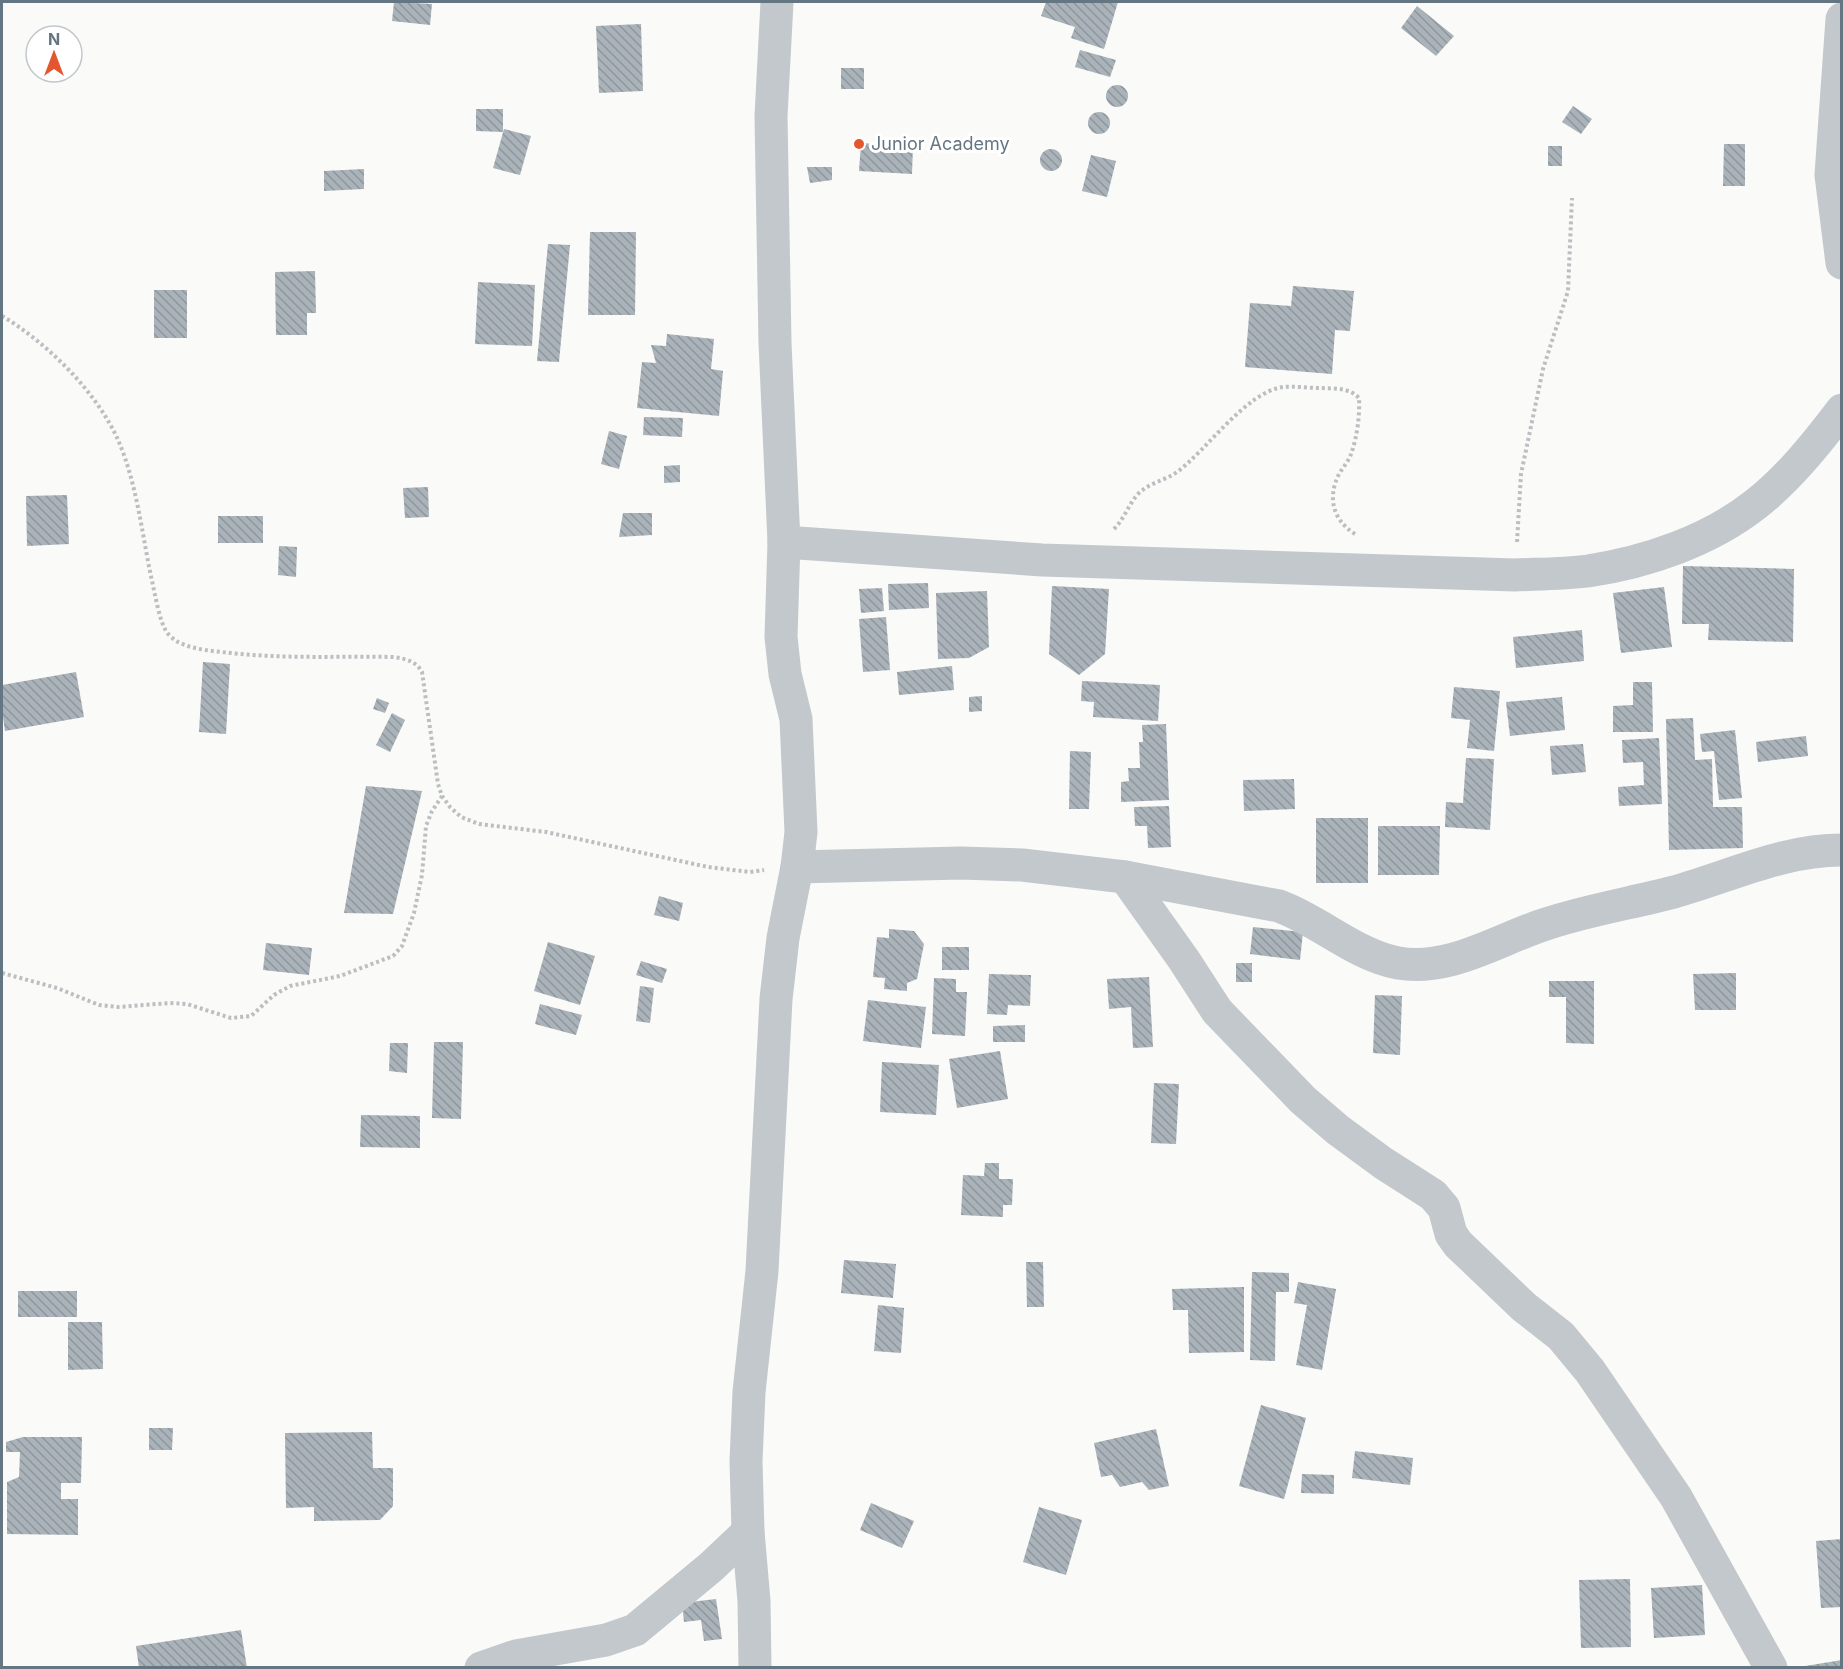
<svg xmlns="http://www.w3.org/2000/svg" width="1843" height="1669" font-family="Inter,sans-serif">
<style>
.building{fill:url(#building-back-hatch)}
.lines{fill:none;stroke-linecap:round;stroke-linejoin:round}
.path{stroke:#bbbfc2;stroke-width:4;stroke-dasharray:3 3;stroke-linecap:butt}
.minor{stroke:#c3c8cc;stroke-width:33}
.poi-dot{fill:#e4572e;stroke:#fff;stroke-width:2}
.labels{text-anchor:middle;stroke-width:6;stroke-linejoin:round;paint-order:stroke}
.poi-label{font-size:18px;fill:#657683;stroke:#fff;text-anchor:start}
</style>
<defs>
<pattern id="building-back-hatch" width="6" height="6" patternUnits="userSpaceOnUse" patternTransform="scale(1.5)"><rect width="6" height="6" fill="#aab3b9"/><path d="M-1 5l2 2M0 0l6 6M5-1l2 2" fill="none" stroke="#8e969c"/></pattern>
</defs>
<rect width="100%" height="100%" fill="#fafaf8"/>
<g class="building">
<path d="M394,2L432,4L430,25L392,21Z"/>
<path d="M1046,2H1118L1104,49L1071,38L1075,27L1041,16Z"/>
<path d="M1417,6L1454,36L1436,56L1401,28Z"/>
<path d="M641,24L643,91L599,93L596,26Z"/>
<path d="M1080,50L1116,60L1110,77L1075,67Z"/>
<rect x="841" y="68" width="23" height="21"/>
<circle cx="1117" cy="96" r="11"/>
<path d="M1573,106L1592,119L1581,134L1562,122Z"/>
<path d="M476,109H503V132L476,131Z"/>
<circle cx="1099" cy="123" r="11"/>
<path d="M504,129L531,136L520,175L493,168Z"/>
<path d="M861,143L913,146L912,174L859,171Z"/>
<path d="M1724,144H1745V186H1723Z"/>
<rect x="1548" y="146" width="14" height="20"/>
<circle cx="1051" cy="160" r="11"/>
<path d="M1091,155L1116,161L1107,197L1082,191Z"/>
<path d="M807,167H832V180L810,183Z"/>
<path d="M364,169V189L324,191V171Z"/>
<path d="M590,232H636L635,315H588Z"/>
<path d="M548,244L570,245L559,362L537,361Z"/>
<path d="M315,271L316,313H307V335H276L275,272Z"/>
<path d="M478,282L535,285L532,346L475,344Z"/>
<path d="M1293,286L1354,291L1350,331L1335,330L1332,374L1245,367L1250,303L1291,306Z"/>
<rect x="154" y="290" width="33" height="48"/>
<path d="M667,334L714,339L711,369L723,371L719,416L637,408L642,362L656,363L651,345L666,346Z"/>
<path d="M644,417L683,418L682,437L643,435Z"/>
<path d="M609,431L627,436L619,469L601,464Z"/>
<path d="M680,465V482L664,483V466Z"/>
<path d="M428,487L429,517L405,518L403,488Z"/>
<path d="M67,495L69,544L27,546L26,496Z"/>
<path d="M623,513H652V535L619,537Z"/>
<rect x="218" y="516" width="45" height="27"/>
<path d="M279,546L297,547L296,577L278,575Z"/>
<path d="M1683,566L1794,569L1793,642L1708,640L1709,624H1682Z"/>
<path d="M928,583L929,608L889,610L888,584Z"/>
<path d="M1052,586L1109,589L1105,654L1079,675L1049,654Z"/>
<path d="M1664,587L1672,647L1621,653L1613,593Z"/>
<path d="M882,588L884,611L861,613L859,589Z"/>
<path d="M987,591L989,647L969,658L938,659L936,593Z"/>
<path d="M886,617L890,670L863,672L859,619Z"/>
<path d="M1582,630L1584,661L1516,668L1513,637Z"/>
<path d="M203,662L230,664L226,734L199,732Z"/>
<path d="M952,666L954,690L899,695L897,672Z"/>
<path d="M76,672L84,717L5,731L2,710V685Z"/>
<path d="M1082,681L1160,685L1158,721L1093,717L1094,702L1081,701Z"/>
<path d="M1633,682H1652L1653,732H1613V706L1633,705Z"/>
<path d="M1454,687L1500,691L1494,751L1467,748L1470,720L1451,718Z"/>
<path d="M982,696V711L969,712V697Z"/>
<path d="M1562,697L1565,730L1510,736L1506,702Z"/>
<path d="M377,698L389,703L385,713L373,709Z"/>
<path d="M392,713L405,720L390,752L376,745Z"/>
<path d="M1693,718L1695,760L1712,759L1713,807H1742L1743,848L1669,850L1666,719Z"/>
<path d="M1166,724L1169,800L1121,802V782L1129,781L1128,768H1140L1139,742H1143L1142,725Z"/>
<path d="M1735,730L1742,798L1719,800L1714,751L1702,752L1700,734Z"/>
<path d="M1806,736L1808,756L1758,762L1756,742Z"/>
<path d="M1659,738L1662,804L1619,806L1618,787L1644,785L1643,762L1623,763L1622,740Z"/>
<path d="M1583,744L1586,772L1552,775L1550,746Z"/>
<path d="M1070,751L1091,752L1089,809H1069Z"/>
<path d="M1466,758L1494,759L1490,830L1445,827L1446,802L1463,803Z"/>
<path d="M1294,779L1295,809L1244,811L1243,780Z"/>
<path d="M366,786L422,791L393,914L344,913Z"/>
<path d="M1169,806L1171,847L1148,848L1147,826H1135L1134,807Z"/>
<rect x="1316" y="818" width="52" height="65"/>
<path d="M1378,826H1440L1439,875H1378Z"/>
<path d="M659,896L683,903L679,921L654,915Z"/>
<path d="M1253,927L1303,932L1300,960L1250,954Z"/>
<path d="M889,929L914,931L924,944L917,979L907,983V991L884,989L885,978L873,977L877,937L889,938Z"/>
<path d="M548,942L595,956L580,1005L534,991Z"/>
<path d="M266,943L312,948L309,975L263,970Z"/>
<rect x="942" y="947" width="27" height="23"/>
<path d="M641,961L667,969L662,983L636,975Z"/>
<rect x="1236" y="963" width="16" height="19"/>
<path d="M1736,973V1010H1695L1693,974Z"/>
<path d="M989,974L1031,975L1030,1006L1008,1005L1007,1015L987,1014Z"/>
<path d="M1149,977L1153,1047L1133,1048L1131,1007L1109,1009L1107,979Z"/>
<path d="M934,978L956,979V992H967L965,1036L932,1034Z"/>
<path d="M1549,981H1594V1044L1566,1043V997H1549Z"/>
<path d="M640,986L654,988L650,1023L636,1021Z"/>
<path d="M1375,995L1402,996L1400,1055L1373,1053Z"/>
<path d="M868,1000L926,1007L921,1048L863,1041Z"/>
<path d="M540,1004L582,1015L576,1035L535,1024Z"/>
<path d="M1025,1025V1042H993V1026Z"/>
<path d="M434,1042H463L461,1119L432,1118Z"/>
<path d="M390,1043H408L407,1073L389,1071Z"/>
<path d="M1000,1051L1008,1099L957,1108L949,1059Z"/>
<path d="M882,1062L939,1065L936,1115L880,1112Z"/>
<path d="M1154,1083L1179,1084L1176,1144L1151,1143Z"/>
<path d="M361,1115L420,1116V1148L360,1147Z"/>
<path d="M985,1163H999V1179H1013L1012,1205H1003V1217L961,1215L963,1175L984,1176Z"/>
<path d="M844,1260L896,1264L893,1298L841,1293Z"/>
<path d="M1026,1262H1043L1044,1307H1027Z"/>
<path d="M1252,1272L1289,1273V1292H1276L1275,1361L1250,1360Z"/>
<path d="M1298,1282L1336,1289L1322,1370L1296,1365L1307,1305L1294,1303Z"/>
<path d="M1244,1287V1352L1189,1353L1188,1310H1173L1172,1289Z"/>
<rect x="18" y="1291" width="59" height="26"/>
<path d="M878,1305L904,1308L901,1353L874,1351Z"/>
<path d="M68,1322H102L103,1369L68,1370Z"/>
<path d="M1261,1405L1306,1418L1284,1499L1239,1486Z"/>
<path d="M149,1428H173L172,1450H149Z"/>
<path d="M1156,1429L1169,1486L1149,1490L1142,1482L1120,1487L1112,1475L1101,1477L1094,1443Z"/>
<path d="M372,1432L373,1468H393V1506L380,1520L314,1521V1507L286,1508L285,1433Z"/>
<path d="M23,1437H82L81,1483H61V1499H78V1535L7,1534V1482L19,1477L20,1452H6V1442Z"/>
<path d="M1355,1451L1413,1458L1410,1485L1352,1478Z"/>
<path d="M1302,1474L1334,1475V1494L1301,1493Z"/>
<path d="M871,1503L914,1521L902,1548L860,1530Z"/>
<path d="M1039,1507L1082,1520L1066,1575L1023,1562Z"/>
<path d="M1842,1539V1607L1821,1608L1816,1541Z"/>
<path d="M1630,1579L1631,1647L1581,1648L1579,1580Z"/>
<path d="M1702,1585L1705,1635L1654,1638L1651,1588Z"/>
<path d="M716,1599L722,1639L704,1641L701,1620L684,1622L682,1603Z"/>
<path d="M241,1630L247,1668H139L136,1646Z"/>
<path d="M1842,1660V1668H1805V1666Z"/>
</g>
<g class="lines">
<g class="path">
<path d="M2,316C46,342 97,392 118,440C137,483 142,535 152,581C155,594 159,618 165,629C167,634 173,639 178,642C194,650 213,651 231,653C285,659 339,656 394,657C406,659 416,661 422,672L438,784L442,796L450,807L461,817L479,824L546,832L708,867L750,872L764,870"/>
<path d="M1114,529C1124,519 1128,506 1137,495C1148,483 1164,481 1177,472C1207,450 1246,392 1283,387C1295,386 1308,388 1320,388C1334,389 1349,387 1359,398C1360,415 1357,438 1351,454C1349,461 1343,467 1339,474C1327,498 1333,520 1355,534"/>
<path d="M1517,542L1521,474L1543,369L1568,291L1572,198"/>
<path d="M2,973L57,988L99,1005L118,1007L170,1003L187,1004L231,1018L251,1016L274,995L290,986L340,976L393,956L402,946L414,913L422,875L426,826L432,811L442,796"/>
</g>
<g class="minor">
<path d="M1842,19L1831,175L1842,263"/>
<path d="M784,542L1042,560L1515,575C1539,574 1564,574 1588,571C1647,562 1709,541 1756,504C1789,478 1817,443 1842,410"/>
<path d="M797,867L961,863L1022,865L1125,877L1279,906C1320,921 1355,955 1398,963C1450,972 1499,939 1546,924C1588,910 1632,903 1674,892C1731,876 1782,850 1842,850"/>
<path d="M1125,877L1184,960L1217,1011L1303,1100L1338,1130L1383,1163L1433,1195L1444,1208L1451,1234L1458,1244L1524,1307L1561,1336L1590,1371L1676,1497L1771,1668"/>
<path d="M481,1668L516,1656L606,1640L635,1630L711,1567L748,1532"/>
<path d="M755,1668L754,1601L748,1532L746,1461L749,1392L762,1271L776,999L783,938L797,867L801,832L796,719L785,674L781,637L784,542L775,343L771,116L777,2"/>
</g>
</g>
<circle class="poi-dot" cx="859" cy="144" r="6"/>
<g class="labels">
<g class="poi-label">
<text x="871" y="150">Junior Academy</text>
</g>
</g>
<rect width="1843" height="1669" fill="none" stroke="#657683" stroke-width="6"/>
<g transform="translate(54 54)"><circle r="28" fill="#ffffff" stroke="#c1c8cd" stroke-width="1.5"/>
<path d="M0-4.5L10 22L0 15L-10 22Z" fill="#e4572e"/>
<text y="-9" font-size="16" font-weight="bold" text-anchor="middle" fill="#657683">N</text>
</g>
</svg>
